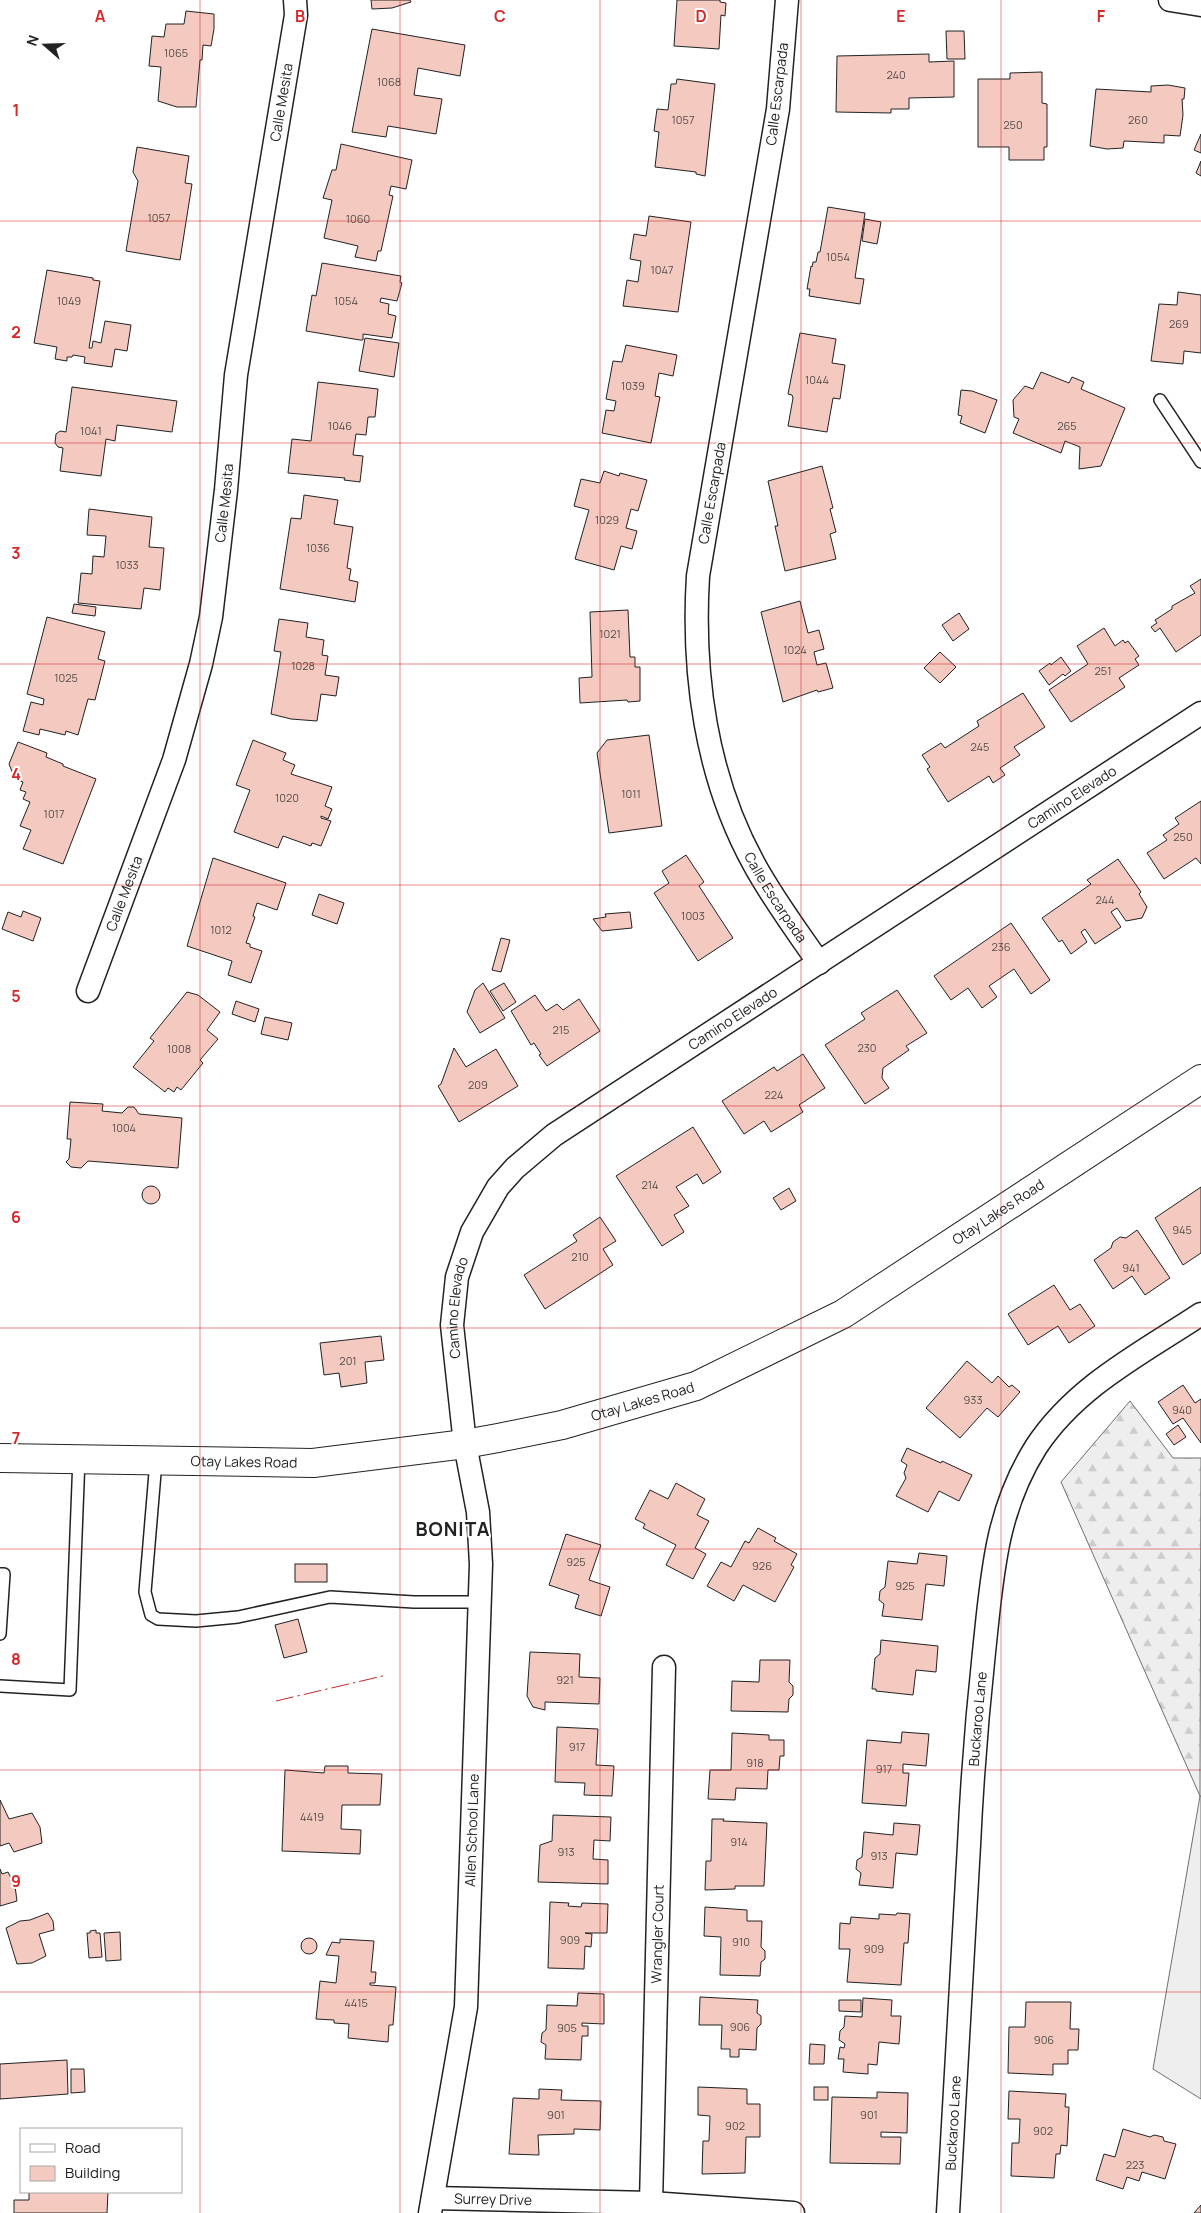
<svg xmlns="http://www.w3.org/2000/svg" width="1201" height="2213" font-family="Manrope,sans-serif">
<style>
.grass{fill:#eee;stroke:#6f6f6f}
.forest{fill:url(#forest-firs);stroke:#6f6f6f}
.building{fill:#f3c9c0;stroke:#222}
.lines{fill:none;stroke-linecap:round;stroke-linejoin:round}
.lane-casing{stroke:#222;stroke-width:14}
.street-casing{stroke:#222;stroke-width:25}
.primary-casing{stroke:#222;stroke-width:30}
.lane{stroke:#fff;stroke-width:11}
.street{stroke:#fff;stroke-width:22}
.primary{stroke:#fff;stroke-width:28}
.power{stroke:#c62828;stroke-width:1;stroke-dasharray:18 4 2.5 4;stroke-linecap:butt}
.grid{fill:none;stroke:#d62828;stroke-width:1;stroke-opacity:0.55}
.labels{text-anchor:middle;stroke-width:4;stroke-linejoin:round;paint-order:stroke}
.number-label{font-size:11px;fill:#564c4a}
.street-label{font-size:14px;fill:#222;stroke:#fff}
.district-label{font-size:19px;font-weight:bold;letter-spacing:1px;fill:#222;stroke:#fff}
.grid-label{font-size:16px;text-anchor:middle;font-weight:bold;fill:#d62828;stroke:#fff;stroke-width:4;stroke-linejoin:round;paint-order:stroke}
</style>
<defs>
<pattern id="forest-firs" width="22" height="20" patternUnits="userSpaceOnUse" patternTransform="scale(1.25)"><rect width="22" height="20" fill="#eee"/><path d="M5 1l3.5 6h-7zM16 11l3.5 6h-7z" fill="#ccc"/></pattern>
</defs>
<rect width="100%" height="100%" fill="#fff"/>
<path class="grass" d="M1200,1796H1201V2099L1153,2069Z"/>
<path class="forest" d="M1130,1401L1173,1458H1201L1200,1796L1061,1482Z"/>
<g class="building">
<path d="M371,0H410L411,2L392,8L372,9Z"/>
<path d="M677,0H720V2L726,3L725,16L721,15L719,49L674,46Z"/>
<path d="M186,11L214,14V29L211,46L203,45L202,60H200L196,107H177L158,101L161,67L149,66L152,36L164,37L166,24H184Z"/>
<path d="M372,29L465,45L460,76L418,68L414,95L442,99L436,134L388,126L386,137L352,132Z"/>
<path d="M946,31H964L965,59H947Z"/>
<path d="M929,54V62L954,61V97L909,98V109H891V113L836,112L837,56Z"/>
<path d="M1042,72V103L1047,104V147H1044V160H1009V147H978V79H1010V73Z"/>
<path d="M677,79L715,84L705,176L696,174V172L655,167L659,132L654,131L657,109L668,110L671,84H676Z"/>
<path d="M1168,85L1185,88L1184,99H1182L1183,115L1180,136L1164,135V143L1124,141L1123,148L1107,149L1090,146L1096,89L1151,92V86Z"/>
<path d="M1201,134V153L1194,150Z"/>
<path d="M341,144L412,160L406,189L391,186L389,195L393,196L381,251H378L376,261L355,257L358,246L324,238L332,200L323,198L332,170H336Z"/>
<path d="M137,147L189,156L185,183L192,184L180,260L126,251L138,181L133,172Z"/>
<path d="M1201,161V176L1196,173Z"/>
<path d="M828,207L865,213L855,278L864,279L860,304L809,296L810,289H807L811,266L812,267L813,262H816L818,252H820Z"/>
<path d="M649,216L691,222L678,312L623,306L627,280L638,282L641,261L630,259L634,234L646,236Z"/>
<path d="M865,219L881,222L877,244L862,241Z"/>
<path d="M322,263L401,276L400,282L402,283L397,301L381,298L380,302L389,304L388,314L396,316L392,338L363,334V340H360L306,331L312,295L316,296Z"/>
<path d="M47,270L93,278V280L100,281L89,348H92L93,341L101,343L105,321L131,325L127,351L115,349L112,367L84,363L85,357L73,355L72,357H67V361L55,359L57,347L34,343Z"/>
<path d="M1178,292L1201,295V353L1184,351L1183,364L1151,361L1159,304L1177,305Z"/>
<path d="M800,333L836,339L832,363L845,365L840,399L833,398L827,432L788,426L793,398L792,395L788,394Z"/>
<path d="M365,338L399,343L394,377L359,371Z"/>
<path d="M626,345L677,355L673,376L659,373L655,396L660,397L651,443L602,433L606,410L614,411L616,401L606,399L613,361L622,362Z"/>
<path d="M1041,372L1069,383L1072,377L1084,382L1081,389L1125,408L1101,466L1079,469L1080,447L1065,441L1061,453L1013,433L1019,419L1014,417L1013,400L1025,386L1033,389Z"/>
<path d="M318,382L378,389L375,417H368L366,435L356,434L353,455L363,456L360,482L344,480L345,478L288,473L292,439L311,441Z"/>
<path d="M72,387L177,401L172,432L117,425L115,441L106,439L101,476L60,471L63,448L58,447L55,443L56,434L60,431L66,432Z"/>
<path d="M961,390L972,391L997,400L985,433L960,423L962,416L958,415Z"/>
<path d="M822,466L833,508L830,509L836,532L830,534L836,559L785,571L775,526H778L768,481Z"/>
<path d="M604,471L619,476L620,473L647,480L638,511L631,509L626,528L637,531L632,549L621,546L614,570L575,559L589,510L574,506L581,479L600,483Z"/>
<path d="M304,495L338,500L334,524L353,527L347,568L351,569L349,580L358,582L355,602L280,589L291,518L301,519Z"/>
<path d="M89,509L152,517L149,547L164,548L160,590L144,588L141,609L78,603L81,573L92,574L93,556L104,557L106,536L87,535Z"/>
<path d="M1201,579V635L1176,652L1160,628L1155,632L1151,627L1157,623L1155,620L1172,609V606L1195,593L1190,586Z"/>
<path d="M800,601L808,633L819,630L824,649L814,652L817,665L826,663L833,688L818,692L817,690L783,702L761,612Z"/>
<path d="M74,604L96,607L95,616L72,613Z"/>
<path d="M628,610L630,657H635V667H640V701L628,702L627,700L580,703L579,678L592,677L590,612Z"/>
<path d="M959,613L969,629L953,641L942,625Z"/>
<path d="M47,617L105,632L98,659L105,661L95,700L88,699L78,735L66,731L65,735L40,729L39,735L23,731L31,702L43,705L44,699L27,694Z"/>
<path d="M279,619L308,623L306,637L324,640L322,655L328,656L325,675L339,677L336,696L321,694L317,721L291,719L271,714L281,652L274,651Z"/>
<path d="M1104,628L1115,646L1123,640L1125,643L1128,641L1139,656L1135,659L1139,665L1119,678L1125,687L1071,722L1049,690L1088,664L1077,646Z"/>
<path d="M940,652L956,667L940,683L924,668Z"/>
<path d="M1061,657L1071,671L1065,676L1063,674L1049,685L1039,671L1050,663L1051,665Z"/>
<path d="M1023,693L1045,727L1014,747L1020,755L1000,768L1005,775L993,783L989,776L948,802L927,769L930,767L922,755L941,743L945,748L979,726L977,721Z"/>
<path d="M649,735L662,826L609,833L597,753L607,740Z"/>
<path d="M253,740L286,753L283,760L295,765L291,774L332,787L325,806L332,809L328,819L321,816V818L331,821L321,846L312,843L311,846L283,836L278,848L234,832L250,790L236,785Z"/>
<path d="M18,742L47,753L46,757L63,764V766L96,779L63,864L23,849L31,830L20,826L30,802L23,799L26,792L20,790L23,782L15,779L9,764Z"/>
<path d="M1201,801V864L1196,858L1164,879L1147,853L1167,840L1163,835L1179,824L1175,818Z"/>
<path d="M686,855L704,882L699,886L733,938L698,961L654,893L669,883L662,871Z"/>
<path d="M213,858L286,883L277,910L257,903L253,916L255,917L246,943L250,944V947L262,951L251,983L228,975L232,961L187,946Z"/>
<path d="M1118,859L1141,892L1139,894L1147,907L1142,918L1126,921L1117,908L1111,912L1121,927L1095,944L1085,929L1081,932L1087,942L1071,954L1062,940L1059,942L1042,918L1091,884L1087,880Z"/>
<path d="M319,894L344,903L337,924L312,915Z"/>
<path d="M23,911L41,918L33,941L2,929L8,912L21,917Z"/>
<path d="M630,912L632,928L602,931L593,919L606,917L605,914Z"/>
<path d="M1011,923L1050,980L1031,994L1014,969L989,986L997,997L982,1008L968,988L951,1000L934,976Z"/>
<path d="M501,938L510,940L501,972L492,970Z"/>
<path d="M483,983L505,1018L480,1033L467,1012L475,990Z"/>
<path d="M504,983L516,1002L503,1011L490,991Z"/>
<path d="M897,990L927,1033L906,1046L909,1050L883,1068L882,1078L889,1088L865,1104L825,1045L865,1019L861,1013Z"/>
<path d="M187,992L198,995L220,1012L207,1030L218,1039L200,1060L203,1063L181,1090L177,1087L174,1092L168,1088L165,1092L133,1067L154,1041L150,1038Z"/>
<path d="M535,995L546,1011L557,1004L563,1010L579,999L600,1031L547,1066L539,1055L541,1054L534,1043L531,1045L511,1011Z"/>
<path d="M236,1001L259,1009L255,1022L232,1014Z"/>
<path d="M265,1017L292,1023L288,1040L261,1034Z"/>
<path d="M454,1048L466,1067L496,1049L518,1086L459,1122L438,1086L441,1084Z"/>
<path d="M803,1054L825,1088L799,1105L803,1112L771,1132L764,1121L744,1134L722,1101L774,1067L777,1071Z"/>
<path d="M70,1102L103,1104L102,1111L122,1113L128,1107H134L139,1114L182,1118L178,1168L88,1161L81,1168L71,1167L66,1162L69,1159L71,1139H67Z"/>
<path d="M693,1127L721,1172L703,1184L697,1174L676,1187L689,1206L674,1215L684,1232L662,1246L616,1176Z"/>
<circle cx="151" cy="1195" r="9"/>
<path d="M1201,1187V1253L1183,1265L1155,1218Z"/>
<path d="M789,1188L796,1201L781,1210L773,1198Z"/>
<path d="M600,1217L616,1241L603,1249L613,1265L545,1309L524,1275L577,1241L573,1235Z"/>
<path d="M1137,1230L1170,1278L1145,1295L1132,1276L1113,1289L1094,1260L1111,1248L1113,1242L1120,1237L1126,1238Z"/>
<path d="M1054,1285L1070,1310L1080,1304L1095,1326L1069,1343L1058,1326L1028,1345L1008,1314Z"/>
<path d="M381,1336L384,1360L365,1362L367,1383L341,1387L339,1373L324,1375L320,1343Z"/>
<path d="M967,1361L992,1383L998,1376L1009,1387L1012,1385L1020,1392L998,1417L987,1408L960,1438L926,1408Z"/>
<path d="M1183,1385L1195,1403L1201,1399V1443L1183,1418L1173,1424L1158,1402Z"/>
<path d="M1178,1425L1186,1437L1174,1445L1166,1434Z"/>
<path d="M907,1448L941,1463L942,1461L972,1475L959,1501L939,1491L928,1512L896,1496L906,1478L904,1473L907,1465L901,1461Z"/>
<path d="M676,1483L705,1499L697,1515L709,1521L695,1548L706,1554L693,1579L666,1565L676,1545L643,1528L645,1524L635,1519L650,1490L668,1499Z"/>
<path d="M758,1528L776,1538L774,1541L797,1554L791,1565L794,1567L775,1602L743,1585L734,1601L707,1586L721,1562L731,1567L745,1541L749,1543Z"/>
<path d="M566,1534L601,1545L589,1580L610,1587L601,1616L575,1608L579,1595L549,1585Z"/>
<path d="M919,1553L947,1556L944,1586L926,1584L922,1620L882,1616L884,1604L879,1600L880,1591L885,1587L888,1561L917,1564Z"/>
<rect x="295" y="1564" width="32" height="18"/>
<path d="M298,1619L307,1652L284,1658L275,1625Z"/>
<path d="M881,1640L938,1646L936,1672L916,1670L913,1695L876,1691V1689H872L875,1658L880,1654Z"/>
<path d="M530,1652L580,1654L579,1677L600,1678L599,1704L545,1702V1710L533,1707L527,1696Z"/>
<path d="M760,1660H790L789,1682L793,1686V1695L789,1699L788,1712L731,1711L732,1681L759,1682Z"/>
<path d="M557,1727L598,1729L596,1765L614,1766L612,1796L584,1795L585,1783L555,1782Z"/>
<path d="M902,1732L929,1734L926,1766L903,1764V1773H909L906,1806L862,1803L867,1740L901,1743Z"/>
<path d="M732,1733L769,1735V1740H784V1756H780L779,1770H768L767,1789L736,1788L735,1800L708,1799L710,1770H731Z"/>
<path d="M325,1766H348V1773L382,1774L380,1805H342L341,1829L361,1830L360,1854L282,1851L285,1770L324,1773Z"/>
<path d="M0,1800L9,1819L32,1813L40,1827L42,1843L14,1852L9,1843L0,1846Z"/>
<path d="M553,1815L611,1817L610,1841L594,1840L593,1859L608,1860V1884L538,1882L540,1845L552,1841Z"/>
<path d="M712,1819H724L723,1821L767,1823L764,1886H735V1889L705,1890L706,1861H711Z"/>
<path d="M894,1823L920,1825L917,1855L896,1853L893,1888L859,1885L861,1873L856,1869L857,1860L862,1857L864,1832L893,1835Z"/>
<path d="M0,1869L2,1874L8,1872L15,1886L17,1901L0,1906Z"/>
<path d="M550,1902L569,1903L568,1906L581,1907L582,1903L608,1904L607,1933H585L592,1934L591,1947L585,1946L584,1969L548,1968Z"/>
<path d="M705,1907L747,1910V1921H762L761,1947L765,1951V1959L761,1962L760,1976L720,1975L721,1937L704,1936Z"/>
<path d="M48,1913L53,1921L54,1930L39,1934L46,1956L32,1963L17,1964L6,1928L20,1921L30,1920Z"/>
<path d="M897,1913L910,1914L908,1943H904L901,1985L847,1982L850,1949H839L840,1923L850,1924L851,1917L879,1919V1914L896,1915Z"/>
<path d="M96,1930V1933H100L102,1957L89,1958L87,1933H90V1931Z"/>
<path d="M120,1932L121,1960L106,1961L104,1933Z"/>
<circle cx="309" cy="1946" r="8"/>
<path d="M340,1939L374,1941L371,1972H376L375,1983H370V1985L396,1987L393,2025H389L388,2042L348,2038L349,2024L334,2023V2020L316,2019L320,1981L336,1983L339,1956L326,1955L332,1942L340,1943Z"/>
<path d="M578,1993L604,1994V2024L582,2023V2026H588V2036H582L581,2060L545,2059L546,2045L541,2042L542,2033L546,2030L547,2005L577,2006Z"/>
<path d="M700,1997L758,2000L757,2013L761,2016V2024L757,2028L756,2050L739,2049V2057H730V2049H721L722,2025H699Z"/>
<path d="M863,1998L892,2000L891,2016H901L899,2044L879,2042L877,2065L868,2064V2074L843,2072L844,2059H838L840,2047L844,2048L845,2044L839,2040L840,2031L844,2027L845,2016L862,2017Z"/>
<path d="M839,2000H861V2012L839,2011Z"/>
<path d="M1026,2002H1071L1070,2029H1079L1078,2050H1068V2064H1053V2075L1008,2073L1009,2027H1025Z"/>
<path d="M810,2044L825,2045L824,2064H809Z"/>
<path d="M67,2060L68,2094L0,2099V2064Z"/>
<path d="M71,2069H84L85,2092L71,2093Z"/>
<path d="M698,2087L747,2089V2104H760V2137H746L745,2173L702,2174L703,2141H709L710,2116L698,2115Z"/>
<rect x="814" y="2087" width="14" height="13"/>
<path d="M539,2089L562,2090L561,2100L601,2101L600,2130L574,2129V2134L538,2135L539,2155L509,2154L513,2098L539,2099Z"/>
<path d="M1009,2091L1066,2094L1065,2107H1069L1067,2146L1061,2145L1060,2154H1056L1054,2178L1011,2176L1012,2143H1019L1020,2119H1008Z"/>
<path d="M877,2092L908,2093L907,2133L881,2132V2137H901L900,2164L830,2163L832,2097L877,2098Z"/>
<path d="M1123,2129L1150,2137L1154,2135L1163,2137L1164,2141L1176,2144L1165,2179L1142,2172L1139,2181L1127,2177L1123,2189L1096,2180L1104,2154L1115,2157Z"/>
<path d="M29,2192H108L107,2213H14V2200H29Z"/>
<path d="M1201,2205V2213H1194Z"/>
</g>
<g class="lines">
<g class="lane-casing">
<g id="lane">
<path d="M1160,400L1201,462"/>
<path d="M156,1461L145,1592L151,1615L158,1619L196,1621L238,1617L330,1597L414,1602H480"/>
<path d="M0,1574H4L0,1634"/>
<path d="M0,1686L70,1690L79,1458"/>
</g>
</g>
<g class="street-casing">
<g id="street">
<path id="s1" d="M787,0L778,109L698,576C692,674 706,777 754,864C773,899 797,931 819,963"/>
<path d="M1170,0L1201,5"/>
<path id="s2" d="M88,991L174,760L201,664L211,617L226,490L236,375L296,15L295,0"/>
<path id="s3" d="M433,2198L651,2203L793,2213"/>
<path id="s4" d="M651,2203L664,1667"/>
<path id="s5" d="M430,2213L466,2007L481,1564L478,1512L465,1444L452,1325L457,1277L472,1232L498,1187L515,1168L554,1135L1201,713"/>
<path id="s6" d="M948,2213C955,2090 962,1968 969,1845C972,1781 977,1717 984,1652C992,1578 995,1512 1036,1447C1076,1386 1142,1353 1201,1314"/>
</g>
</g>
<g class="primary-casing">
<g id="primary">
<path id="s7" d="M0,1458L313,1463L465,1444L498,1438L562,1425L696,1386L843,1314L1201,1079"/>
</g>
</g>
<use href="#lane" class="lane"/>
<use href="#street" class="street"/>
<use href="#primary" class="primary"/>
<path class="power" d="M276,1701L387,1675"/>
</g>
<path class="grid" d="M200,0V2213M400,0V2213M600,0V2213M801,0V2213M1001,0V2213M0,221H1201M0,443H1201M0,664H1201M0,885H1201M0,1106H1201M0,1328H1201M0,1549H1201M0,1770H1201M0,1992H1201"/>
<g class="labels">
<g class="number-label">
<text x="176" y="57">1065</text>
<text x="896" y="79">240</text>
<text x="389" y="86">1068</text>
<text x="683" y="124">1057</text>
<text x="1138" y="124">260</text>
<text x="1013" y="129">250</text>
<text x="159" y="222">1057</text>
<text x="358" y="223">1060</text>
<text x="838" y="261">1054</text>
<text x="662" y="274">1047</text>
<text x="69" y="305">1049</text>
<text x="346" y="305">1054</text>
<text x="1179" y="328">269</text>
<text x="817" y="384">1044</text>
<text x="633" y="390">1039</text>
<text x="340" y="430">1046</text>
<text x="1067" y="430">265</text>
<text x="91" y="435">1041</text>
<text x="607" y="524">1029</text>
<text x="318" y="552">1036</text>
<text x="127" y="569">1033</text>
<text x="610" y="638">1021</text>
<text x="795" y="654">1024</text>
<text x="303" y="670">1028</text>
<text x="1103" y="675">251</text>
<text x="66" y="682">1025</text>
<text x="980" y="751">245</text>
<text x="631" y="798">1011</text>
<text x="287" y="802">1020</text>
<text x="54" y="818">1017</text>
<text x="1183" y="841">250</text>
<text x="1105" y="904">244</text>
<text x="693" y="920">1003</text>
<text x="221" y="934">1012</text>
<text x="1001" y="951">236</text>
<text x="561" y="1034">215</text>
<text x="867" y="1052">230</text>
<text x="179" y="1053">1008</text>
<text x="478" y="1089">209</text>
<text x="774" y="1099">224</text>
<text x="124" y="1132">1004</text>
<text x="650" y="1189">214</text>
<text x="1182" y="1234">945</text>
<text x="580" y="1261">210</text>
<text x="1131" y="1272">941</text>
<text x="348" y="1365">201</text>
<text x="973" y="1404">933</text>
<text x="1182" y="1414">940</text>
<text x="576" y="1566">925</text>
<text x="762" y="1570">926</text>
<text x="905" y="1590">925</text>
<text x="565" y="1684">921</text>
<text x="577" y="1751">917</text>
<text x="755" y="1767">918</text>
<text x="884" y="1773">917</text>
<text x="312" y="1821">4419</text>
<text x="739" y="1846">914</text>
<text x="566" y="1856">913</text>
<text x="879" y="1860">913</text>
<text x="570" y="1944">909</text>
<text x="741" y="1946">910</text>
<text x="874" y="1953">909</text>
<text x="356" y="2007">4415</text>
<text x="740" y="2031">906</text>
<text x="567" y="2032">905</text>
<text x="1044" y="2044">906</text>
<text x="556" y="2119">901</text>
<text x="869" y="2119">901</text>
<text x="735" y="2130">902</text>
<text x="1043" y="2135">902</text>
<text x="1135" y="2169">223</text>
</g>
<g class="street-label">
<text transform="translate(777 94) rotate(-83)" y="5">Calle Escarpada</text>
<text dy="5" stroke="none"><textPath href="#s2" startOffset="914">Calle Mesita</textPath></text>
<text transform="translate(712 493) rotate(-80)" y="5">Calle Escarpada</text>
<text dy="5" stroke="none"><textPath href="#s2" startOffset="509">Calle Mesita</textPath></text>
<text dy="5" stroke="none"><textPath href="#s5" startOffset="1736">Camino Elevado</textPath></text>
<text dy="5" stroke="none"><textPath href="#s2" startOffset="104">Calle Mesita</textPath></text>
<text dy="5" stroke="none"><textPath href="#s1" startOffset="920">Calle Escarpada</textPath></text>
<text dy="5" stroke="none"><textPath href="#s5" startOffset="1331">Camino Elevado</textPath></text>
<text dy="5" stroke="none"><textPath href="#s7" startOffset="1054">Otay Lakes Road</textPath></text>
<text dy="5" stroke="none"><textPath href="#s5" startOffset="911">Camino Elevado</textPath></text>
<text dy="5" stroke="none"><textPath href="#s7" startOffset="649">Otay Lakes Road</textPath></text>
<text dy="5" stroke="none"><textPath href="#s7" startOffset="244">Otay Lakes Road</textPath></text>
<text dy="5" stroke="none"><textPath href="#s6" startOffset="495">Buckaroo Lane</textPath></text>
<text dy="5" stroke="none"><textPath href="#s5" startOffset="386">Allen School Lane</textPath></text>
<text dy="5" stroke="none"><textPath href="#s4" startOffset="269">Wrangler Court</textPath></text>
<text dy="5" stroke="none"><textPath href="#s6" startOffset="90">Buckaroo Lane</textPath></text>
<text dy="5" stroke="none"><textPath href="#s3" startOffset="60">Surrey Drive</textPath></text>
</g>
<g class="district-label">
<text x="453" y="1536">BONITA</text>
</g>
</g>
<g class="grid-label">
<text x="100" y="22">A</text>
<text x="300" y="22">B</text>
<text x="500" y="22">C</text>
<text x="701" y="22">D</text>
<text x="901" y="22">E</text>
<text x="1101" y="22">F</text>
<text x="16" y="116">1</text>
<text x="16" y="338">2</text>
<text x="16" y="559">3</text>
<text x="16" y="780">4</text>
<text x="16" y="1002">5</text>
<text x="16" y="1223">6</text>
<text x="16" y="1444">7</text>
<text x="16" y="1665">8</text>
<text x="16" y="1887">9</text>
</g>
<rect x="20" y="2128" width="162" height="65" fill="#ffffff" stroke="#a7a7a7"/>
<rect x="30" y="2144" width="25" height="8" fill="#ffffff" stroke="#a7a7a7"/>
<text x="65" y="2153" font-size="15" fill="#222222">Road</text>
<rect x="30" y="2166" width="25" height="15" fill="#f3c9c0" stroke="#a7a7a7"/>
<text x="65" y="2178" font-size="15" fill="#222222">Building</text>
<g transform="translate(45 45) rotate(290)" stroke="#ffffff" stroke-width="4" paint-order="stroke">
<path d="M0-4L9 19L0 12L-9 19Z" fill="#222222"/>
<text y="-8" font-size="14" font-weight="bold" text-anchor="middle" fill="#222222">N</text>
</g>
</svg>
